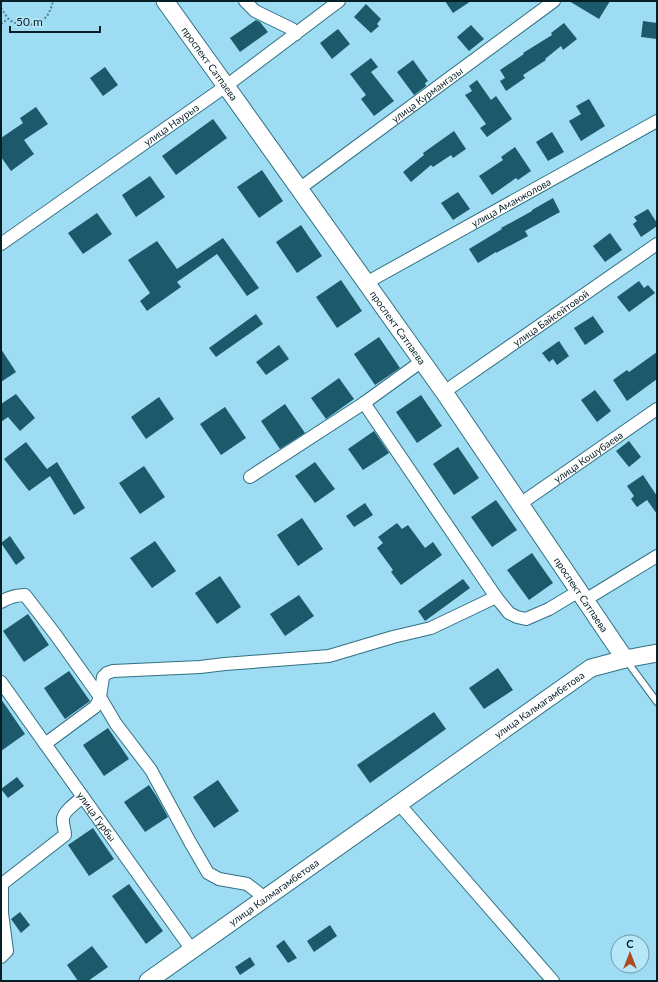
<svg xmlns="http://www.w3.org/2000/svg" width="658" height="982" font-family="Lato,sans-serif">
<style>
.building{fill:#1c596a}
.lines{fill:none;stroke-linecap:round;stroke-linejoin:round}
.lane-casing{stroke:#327184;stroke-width:8}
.street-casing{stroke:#327184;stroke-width:14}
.secondary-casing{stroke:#327184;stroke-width:19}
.path{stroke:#548191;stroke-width:2;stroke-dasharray:2 2;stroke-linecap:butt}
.lane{stroke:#fff;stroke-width:6}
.street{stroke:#fff;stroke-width:12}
.secondary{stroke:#fff;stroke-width:17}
.labels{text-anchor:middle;stroke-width:4;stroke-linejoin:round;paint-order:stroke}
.street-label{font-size:10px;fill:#051f27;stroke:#b6e7f9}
</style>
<rect width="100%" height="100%" fill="#9ddcf2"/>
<g class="building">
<path d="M445,1H471L453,13Z"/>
<path d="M569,1H610L599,19Z"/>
<path d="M366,4L381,19L377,24L379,26L371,33L354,17Z"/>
<path d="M256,20L260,22L268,32L240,52L230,38Z"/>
<path d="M643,21L657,23V39L641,37Z"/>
<path d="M564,23L577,39L563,50L561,46L545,59L546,60L523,75L525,78L506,91L500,81L505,78L500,70L524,54L523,53L552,35L551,33Z"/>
<path d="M471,25L484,39L469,51L457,37Z"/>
<path d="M338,29L350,44L332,59L320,43Z"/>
<path d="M371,58L378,67L371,72L394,101L374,116L361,99L366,95L350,74Z"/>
<path d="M413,60L428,81L425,83L426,86L414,95L397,72Z"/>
<path d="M105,67L118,85L103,96L90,78Z"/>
<path d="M477,80L491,100L496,96L512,119L487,137L480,128L486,124L465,95L472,91L469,86Z"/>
<path d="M589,99L605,126L581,141L569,121L581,114L576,106Z"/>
<path d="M36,107L48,124L24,140L34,154L11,171L1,157V138L23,123L20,118Z"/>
<path d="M213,119L227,138L176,175L162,156Z"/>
<path d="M454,131L466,149L453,158L451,155L433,167L431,165L411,182L403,172L424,155L423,153Z"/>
<path d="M552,132L564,152L548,161L536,142Z"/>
<path d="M515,147L531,171L518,180L516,178L492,195L479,176L503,160L501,157Z"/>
<path d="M262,170L283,201L259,218L237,187Z"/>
<path d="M150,176L165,197L136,217L122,195Z"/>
<path d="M458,192L470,209L453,220L441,203Z"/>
<path d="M553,198L560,212L525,231L528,236L496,253V252L478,263L469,249L502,229L501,228L532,211V210Z"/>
<path d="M648,209L657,223V226L641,237L633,224L637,221L634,217Z"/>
<path d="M97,213L112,234L83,254L68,233Z"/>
<path d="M301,225L322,256L297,273L276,242Z"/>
<path d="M610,233L622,250L605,262L593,246Z"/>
<path d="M223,238L259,288L247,296L217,254L177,282L181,287L147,311L140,301L150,293L128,260L157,241L177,269Z"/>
<path d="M341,280L362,311L337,328L316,297Z"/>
<path d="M639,281L644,288L648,285L655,293L629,312L617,297Z"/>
<path d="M256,314L263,324L216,357L209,348Z"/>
<path d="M593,316L604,332L585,345L574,328Z"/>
<path d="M379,337L400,368L375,385L354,354Z"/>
<path d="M559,341L569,356L557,365L553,359L549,362L542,353Z"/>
<path d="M279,345L289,359L266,375L256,362Z"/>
<path d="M1,349L16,372L1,382Z"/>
<path d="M657,352V379L627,401L613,380L627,370L629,372Z"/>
<path d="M339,378L354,399L326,419L311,398Z"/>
<path d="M595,390L611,411L597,422L581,400Z"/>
<path d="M16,394L35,418L20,431L8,417L1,422V404Z"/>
<path d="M421,395L442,426L417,443L396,412Z"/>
<path d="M159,397L174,419L146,439L131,417Z"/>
<path d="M285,404L305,433L280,449L261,421Z"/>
<path d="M225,407L246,438L221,455L200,424Z"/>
<path d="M374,431L389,453L363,470L348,449Z"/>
<path d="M629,441L641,457L629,467L616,451Z"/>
<path d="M26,442L47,469L57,462L85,508L74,515L50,476L29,491L4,459Z"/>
<path d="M458,447L479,478L454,495L433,464Z"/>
<path d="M315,462L335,489L315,503L295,476Z"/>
<path d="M144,466L165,497L140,514L119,483Z"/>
<path d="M643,475L657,496V514L647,500L637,507L631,499L634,496L627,486Z"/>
<path d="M496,500L517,530L492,547L471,517Z"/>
<path d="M365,503L373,515L354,527L346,516Z"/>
<path d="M302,518L323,549L298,566L277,535Z"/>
<path d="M397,523L402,529L408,525L425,548L433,542L442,555L401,585L391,572L393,570L377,548L383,543L378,537Z"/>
<path d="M10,536L25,558L16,565L1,543Z"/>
<path d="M155,541L176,571L152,588L130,558Z"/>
<path d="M532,553L553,583L529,600L507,570Z"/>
<path d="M220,576L241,607L217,624L195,593Z"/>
<path d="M463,579L470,588L425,621L418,611Z"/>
<path d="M299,595L314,616L285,636L270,614Z"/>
<path d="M28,614L49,645L24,662L3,631Z"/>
<path d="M498,668L513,690L484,709L469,688Z"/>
<path d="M69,671L90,701L65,719L44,688Z"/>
<path d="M1,699L25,734L1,751Z"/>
<path d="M434,712L446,729L370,783L357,765Z"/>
<path d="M108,728L129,759L104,776L83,745Z"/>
<path d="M17,777L24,786L8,798L1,789Z"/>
<path d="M218,780L239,811L214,828L193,797Z"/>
<path d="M149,785L157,797L168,817L145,832L124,802Z"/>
<path d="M93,828L114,859L89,876L68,845Z"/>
<path d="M129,884L163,931L146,944L112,896Z"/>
<path d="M20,912L30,925L21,933L11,919Z"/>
<path d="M330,925L337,936L314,952L307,941Z"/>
<path d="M284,940L297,958L288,963L276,946Z"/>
<path d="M92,946L108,967L88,981H78L67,965Z"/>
<path d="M250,957L255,965L240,975L235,967Z"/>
</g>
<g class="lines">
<g class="lane-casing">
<path id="lane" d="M626,660L657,702"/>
</g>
<g class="street-casing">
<g id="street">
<path d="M245,1L255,11L292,29L296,34"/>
<path id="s1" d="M299,189L554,1"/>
<path id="s2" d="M1,244L226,86L339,1"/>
<path id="s3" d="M366,283L657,121"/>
<path id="s4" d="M444,392L657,244"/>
<path d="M364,403L496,597L509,613L517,617L526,619L549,609L579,591"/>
<path d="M250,477L364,403L422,361"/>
<path id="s5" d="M520,504L657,409"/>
<path d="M585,600L657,556"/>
<path d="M1,602C9,597 15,595 25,595L55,634L100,697L116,724L151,770L190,842L208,873L219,879L247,884L265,898"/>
<path id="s6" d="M1,682L192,950"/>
<path d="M45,744L95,707L98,702L100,697L103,677L107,673L113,671L200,667L225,664L329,656L393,637L431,628L496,597"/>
<path d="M399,804L553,981"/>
<path d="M1,884H2L65,835C65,829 62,824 63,819C63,812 78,801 83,797"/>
<path d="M1,957L7,951L2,913V884"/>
</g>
</g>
<g class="secondary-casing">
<g id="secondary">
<path id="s7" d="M165,1L226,86L444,392L625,659"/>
<path id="s8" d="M148,981L591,668L625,659L657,653"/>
</g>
</g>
<g class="path">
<path d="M1,8C4,12 7,18 11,21C22,27 38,26 47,16C50,11 52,6 53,1"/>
<path d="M1,24L8,19"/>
</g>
<use href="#lane" class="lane"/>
<use href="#street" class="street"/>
<use href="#secondary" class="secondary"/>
</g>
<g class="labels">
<g class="street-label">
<text dy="4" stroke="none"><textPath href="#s7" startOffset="77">проспект Сатпаева</textPath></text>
<text dy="4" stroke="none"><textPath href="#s1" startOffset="159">улица Курмангазы</textPath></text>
<text dy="4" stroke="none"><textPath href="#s2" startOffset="208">улица Наурыз</textPath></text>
<text dy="4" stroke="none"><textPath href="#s3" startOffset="166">улица Аманжолова</textPath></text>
<text dy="4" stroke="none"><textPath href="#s4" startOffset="130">улица Байсейтовой</textPath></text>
<text dy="4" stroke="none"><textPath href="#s7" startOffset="401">проспект Сатпаева</textPath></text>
<text dy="4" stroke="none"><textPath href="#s5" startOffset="83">улица Кошубаева</textPath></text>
<text dy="4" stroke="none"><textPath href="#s7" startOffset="725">проспект Сатпаева</textPath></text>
<text dy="4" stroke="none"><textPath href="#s8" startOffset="479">улица Калмагамбетова</textPath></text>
<text dy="4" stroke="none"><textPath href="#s6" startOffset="165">улица Гурбы</textPath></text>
<text dy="4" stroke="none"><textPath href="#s8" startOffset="154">улица Калмагамбетова</textPath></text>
</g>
</g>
<rect width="658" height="982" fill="none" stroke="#051f27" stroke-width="4"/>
<g transform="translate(630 954)"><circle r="19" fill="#b6e7f9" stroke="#6f97a5"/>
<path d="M0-3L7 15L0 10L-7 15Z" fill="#b04a1f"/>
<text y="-6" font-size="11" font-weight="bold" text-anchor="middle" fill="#051f27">С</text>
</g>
<path d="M10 26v6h90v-6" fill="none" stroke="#051f27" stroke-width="2"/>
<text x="16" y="26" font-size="12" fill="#051f27" stroke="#b6e7f9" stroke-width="3" paint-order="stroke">50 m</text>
</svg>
